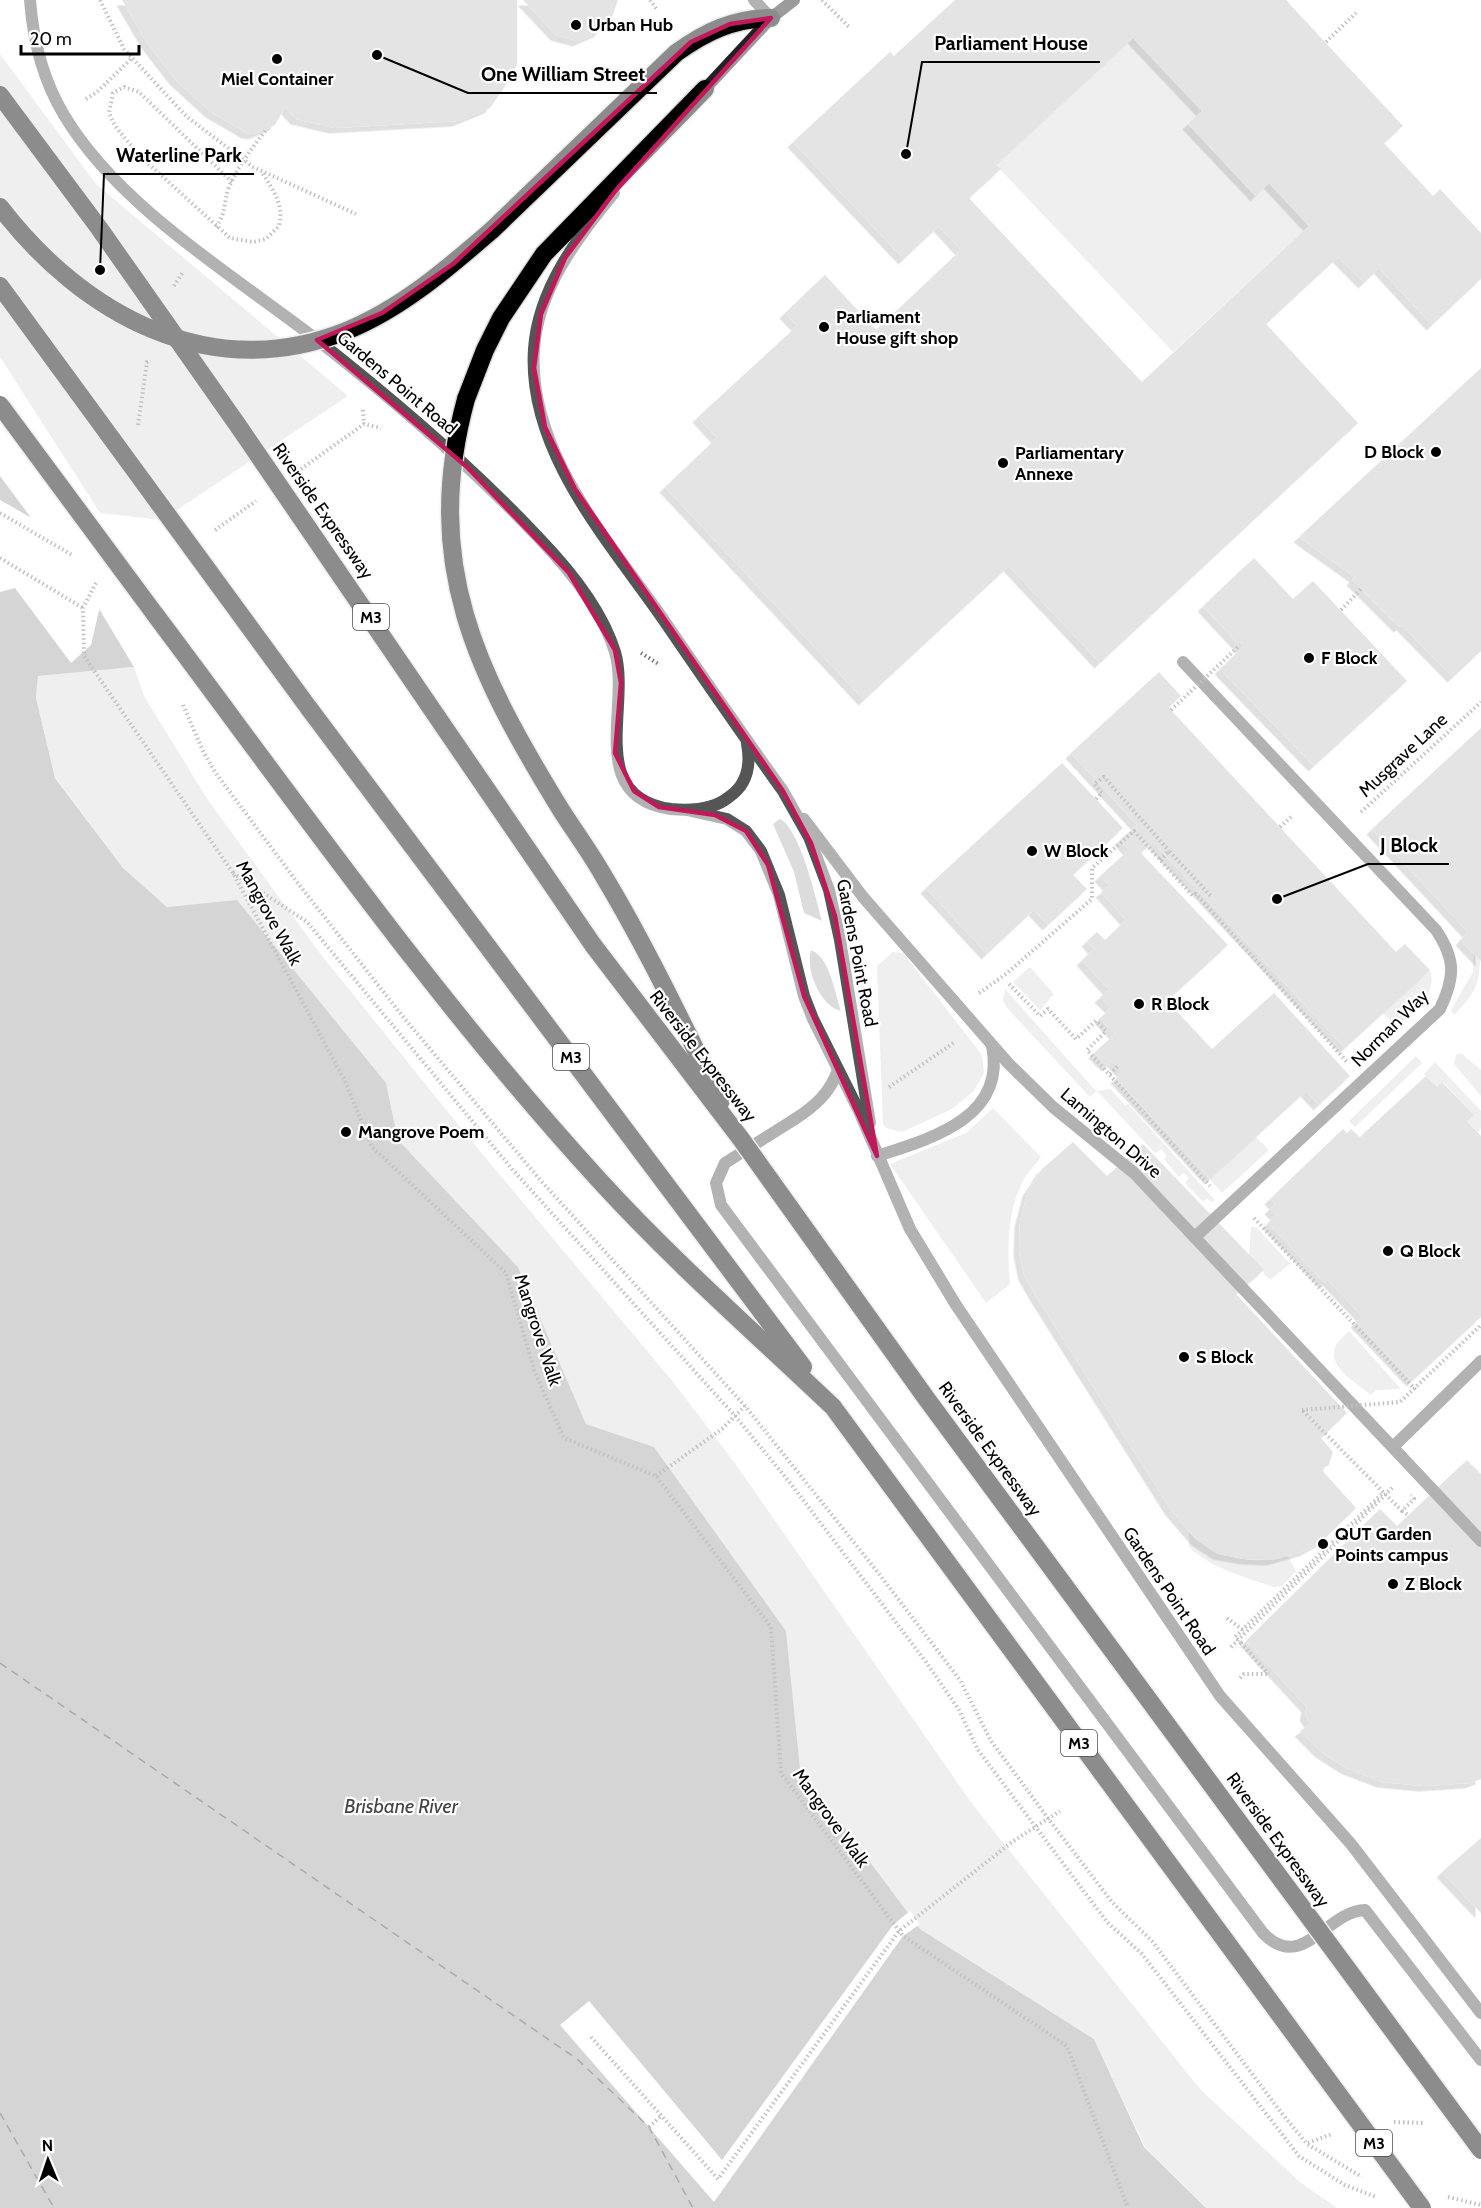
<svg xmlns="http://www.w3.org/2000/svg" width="1481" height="2208" font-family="Cabin,sans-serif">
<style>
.green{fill:#dcdcdc}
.water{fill:#a3a3a3}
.pier{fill:#fff}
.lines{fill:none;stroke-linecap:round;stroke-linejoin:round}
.ferry{stroke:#444;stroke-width:1.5;stroke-dasharray:8 6;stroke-linecap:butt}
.building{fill:#c4c4c4;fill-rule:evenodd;filter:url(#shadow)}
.motorway-casing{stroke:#dbdbdb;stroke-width:21}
.path{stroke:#777;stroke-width:4;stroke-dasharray:1.5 3;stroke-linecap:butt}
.service{stroke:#555;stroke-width:12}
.minor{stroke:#555;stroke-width:12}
.tertiary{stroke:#555;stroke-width:12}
.secondary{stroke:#222;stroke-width:12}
.motorway{stroke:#000;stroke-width:18}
.motorway-bridge-casing{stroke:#dbdbdb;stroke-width:21;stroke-linecap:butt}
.path-bridge{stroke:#777;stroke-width:4;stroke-dasharray:1.5 3;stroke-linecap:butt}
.motorway-bridge{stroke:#000;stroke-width:18}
.marked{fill:none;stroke:#c2185b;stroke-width:4.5;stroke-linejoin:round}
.poi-dot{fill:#000;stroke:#fff;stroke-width:2}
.labels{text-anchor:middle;stroke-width:4.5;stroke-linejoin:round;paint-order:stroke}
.shield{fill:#fff;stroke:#4c4c4c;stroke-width:1.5}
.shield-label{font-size:16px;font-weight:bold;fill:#000}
.poi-label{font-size:18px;font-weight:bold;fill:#000;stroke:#fff;text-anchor:start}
.street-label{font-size:18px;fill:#000;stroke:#fff}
.water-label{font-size:20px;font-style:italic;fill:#444;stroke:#fff}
.leader{fill:none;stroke:#000;stroke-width:2}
.callout-dot{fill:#000;stroke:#fff;stroke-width:2}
.callout-label{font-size:20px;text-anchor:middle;font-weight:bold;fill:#000;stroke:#fff;stroke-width:4.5;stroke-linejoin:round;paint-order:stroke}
</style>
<defs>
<filter id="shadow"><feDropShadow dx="-5.5" dy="5.5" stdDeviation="0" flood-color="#0004"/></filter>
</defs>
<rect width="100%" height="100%" fill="#fff"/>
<g class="green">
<path d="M1133,38L1202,111L1188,124L1255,196L1269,183L1309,226L1173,352L996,165Z"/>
<path d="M0,54L96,184L348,396L162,520L100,513L0,357Z"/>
<path d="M134,667L144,696L208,800L319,952L464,1132L674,1383L737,1466L973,1805L1200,2089L1300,2182L1337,2208H1206L1145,2147L1094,2039L920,1929L800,1768L786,1631L654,1447L586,1424L518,1267L398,1140L386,1083L237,901L167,907L123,868L55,777L36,698L38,676Z"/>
<path d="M780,819C800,829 816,898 822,921L804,913L794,872L773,824Z"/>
<path d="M811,950C830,957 835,994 841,1011C820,1006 805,969 811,950Z"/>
<path d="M893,952L903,953L982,1055L984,1073L973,1092L952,1109L902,1132L886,1128L883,1123L877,966Z"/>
<path d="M1474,953L1480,960C1479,988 1473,995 1454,1015L1451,1010L1473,972Z"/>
<path d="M1030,967L1054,994L1040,1010L1013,982Z"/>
<path d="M1430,970C1438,995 1413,1011 1397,1027L1383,1013Z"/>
<path d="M1005,989L1096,1091L1111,1089L1125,1106L1128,1104L1215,1200L1211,1202L1207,1198L1203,1202L1185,1183L1189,1178L1184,1173L1179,1177L1164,1159L1167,1156L1161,1149L1155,1153L1097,1091L1090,1097L1007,1008L1003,1000Z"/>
<path d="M1461,1053L1481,1070V1096L1454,1064L1456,1055Z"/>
<path d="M1416,1056L1422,1063L1355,1127L1349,1121Z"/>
<path d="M1435,1062L1481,1111V1128L1478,1132L1467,1121L1473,1114L1443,1082L1437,1087L1424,1074Z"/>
<path d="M993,1108L1041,1157C1035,1165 1026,1174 1022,1183C1007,1213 1007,1252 1010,1284L986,1303L890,1164L966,1133Z"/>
<path d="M1256,1137L1269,1150L1222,1193L1210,1179Z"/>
<path d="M1251,1227H1256L1290,1264L1270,1280L1249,1257Z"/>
<path d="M1349,1331L1401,1389L1376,1390L1371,1395C1359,1385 1331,1369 1334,1351C1335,1343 1344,1336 1349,1331Z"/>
<path d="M1189,1533C1215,1558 1253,1566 1288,1556L1296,1571L1282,1586L1274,1587C1245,1577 1212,1569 1189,1547Z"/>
</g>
<path class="water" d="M0,476L101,612L134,667L38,676L36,698L55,778L123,868L167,907L237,900L386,1083L398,1140L518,1267L586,1424L654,1447L786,1631L800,1768L920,1929L1094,2039L1144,2147L1206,2208H0Z"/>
<g class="pier">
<path d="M0,500L37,521L100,606L91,645L71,663L15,588L0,592Z"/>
<path d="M910,1911L920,1924L903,1936L714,2202L560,2025L589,2001L722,2160L893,1925Z"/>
</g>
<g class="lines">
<g class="ferry">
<path d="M0,1663L577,2059L649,2127L693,2208"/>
<path d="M0,2113L54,2208"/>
</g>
</g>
<g class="building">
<path d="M122,0H517V64L512,76L490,108L458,121L335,128L296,119L285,107L275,125L254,134L247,133L211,112L175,79L147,43Z"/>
<path d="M523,0H618L612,17L599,32L578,41L556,35Z"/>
<path d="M955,0H1286L1403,126L1384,143L1433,196L1440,189L1481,233V279L1432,325L1379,268L1364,283L1338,257L1266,324L1358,423L1100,663L1009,566L864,700L665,487L717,438L698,417L797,326L785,313L825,275L876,330L961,250L939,226L904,259L793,142L890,52L894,56ZM1133,38L1202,111L1188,124L1256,196L1269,183L1309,226L1142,382L969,198L1001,169L996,165Z"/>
<path d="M1481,368V651L1453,677L1402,625L1399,627L1352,580L1355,577L1299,537Z"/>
<path d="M1254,558L1293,599L1313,581L1407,681L1314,766L1220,669L1242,648L1203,606Z"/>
<path d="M1159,672L1181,696L1169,707L1171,710L1396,952L1405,944L1430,970L1345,1048L1153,842L1141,853L1228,945L1167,1001L1212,1049L1274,993L1350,1076L1319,1105L1306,1091L1210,1179L1116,1078L1123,1072L1112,1061L1107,1066L1094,1053L1115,1034L1100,1018L1111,1008L1100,997L1109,990L1082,960L1094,949L1087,941L1097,932L1105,940L1126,920L1101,892L1109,886L1100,876L1129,850L1120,840L1137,825L1071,753Z"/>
<path d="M1481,728V961L1461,940L1468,932L1372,829Z"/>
<path d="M1062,763L1123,828L1073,875L1087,889L1048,925L1034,910L987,954L926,888Z"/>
<path d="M1426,1076L1437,1087L1442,1082L1474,1115L1467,1121L1481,1136V1317L1412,1381L1356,1322L1362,1316L1328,1280L1325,1283L1268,1223L1276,1215L1270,1209L1275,1204L1270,1199L1343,1129L1347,1133L1351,1129L1360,1137Z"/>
<path d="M1073,1142L1107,1176L1143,1144L1264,1270L1236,1294L1347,1413L1321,1438L1333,1452L1329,1465L1321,1469L1356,1508L1321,1542L1305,1551L1272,1560L1245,1559L1218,1554L1197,1540L1171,1510L1036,1296L1024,1275L1019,1251L1020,1222L1028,1191L1042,1169Z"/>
<path d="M1467,1460L1481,1474V1779L1470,1783L1424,1786L1382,1782L1346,1768L1321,1752L1300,1731L1311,1724L1305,1715L1307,1707L1246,1641L1380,1509L1397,1526Z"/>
<path d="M1481,1838V1913L1442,1872Z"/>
</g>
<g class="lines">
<g class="motorway-casing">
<g id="motorway">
<path d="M492,230L676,53C705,32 734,18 771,18"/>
<path d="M466,399L485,350L501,318L544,254L705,89"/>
<path d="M154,613C298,805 437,1003 599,1180C672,1260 754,1332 833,1407"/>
<path d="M308,707L803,1367"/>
</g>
</g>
<g class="path">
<path d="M100,0L124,49L186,116L253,167L356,214"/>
<path d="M650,0L658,11"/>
<path d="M822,0L849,27"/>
<path d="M1326,42L1356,13"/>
<path d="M86,99L97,92L132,58"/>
<path d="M232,182L139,92L124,87L113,93L109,113L115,126L139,155L230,238L253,242L266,239L279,226C284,203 273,190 261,171"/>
<path d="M216,227C227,211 223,203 229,187C238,166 252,148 266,130"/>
<path d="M174,286L183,272"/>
<path d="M363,410L364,424"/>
<path d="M138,425L147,362H151"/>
<path d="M301,469L364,424L381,428"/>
<path d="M0,513L72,555"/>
<path d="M215,530L256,501"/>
<path d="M0,558L83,608"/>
<path d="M1341,610L1362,588"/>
<path d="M641,653L660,665"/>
<path d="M183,705L203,751L215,772L297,882L404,1018L542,1182L745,1406L876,1570L960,1680L991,1741L1047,1817L1112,1902L1152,1941L1280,2111L1307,2144L1362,2177"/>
<path d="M1096,799L1102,793L1094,784L1104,777L1169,851"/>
<path d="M1361,812L1481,702"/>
<path d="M1280,827L1292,816"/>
<path d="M1160,860L1169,851L1211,896"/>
<path d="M233,873L307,922L512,1169L736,1417L791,1484L926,1662L959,1710L978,1750L1107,1922L1142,1954L1299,2156L1345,2185L1376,2197"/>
<path d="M1009,984L1040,1016L1048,1009L1076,1039L1096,1021L1106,1031L1087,1050L1210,1186"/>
<path d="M979,993L1006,974L1092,899V868L1134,831L1193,896L1196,894L1347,1062"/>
<path d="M1110,1074L1118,1066"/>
<path d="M889,1087L955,1042"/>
<path d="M1254,1218L1416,1390"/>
<path d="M656,1476L722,1429L745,1406"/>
<path d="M1402,1511L1408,1515"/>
<path d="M1227,1618L1243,1630"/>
<path d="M1241,1643L1268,1674"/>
<path d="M1231,1647L1393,1487"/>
<path d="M1240,1678L1244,1674H1268"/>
<path d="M591,2037L718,2179L899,1931L1012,1842L1060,1811"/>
<path d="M1394,2122L1423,2123"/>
<path d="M649,2127L661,2116"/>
<path d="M1308,2143L1332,2134"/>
<path d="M1448,2197L1481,2205"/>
</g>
<g class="service">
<path d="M804,819L863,897L1008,1063L1053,1107L1134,1173L1481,1541"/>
<path d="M795,1119L725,1163L716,1183L721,1205L1263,1933C1302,1974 1327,1911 1365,1910L1481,2060"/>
<path d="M877,1156C930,1139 1007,1118 992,1046"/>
</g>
<g class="minor">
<path d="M30,0C33,40 43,80 64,115C118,206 233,275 316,339C394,400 470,465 538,537C568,568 602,609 615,652C631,706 585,797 671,809C691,811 713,810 729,797C748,784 751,765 747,744"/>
<path d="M614,193C577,238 538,289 534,349C527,451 608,540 663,619C702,676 742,734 783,791L809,837L829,890L840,940L870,1123"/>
<path d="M1183,662L1436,930C1456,960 1455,977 1440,1009L1195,1237"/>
<path d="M687,810L727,819L746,831L761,851L779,895L804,996L813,1019L859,1111L910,1229L956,1305L1220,1696L1351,1844L1481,2013"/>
<path d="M795,1119C815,1106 830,1093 838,1070"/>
<path d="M1393,1447L1481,1361"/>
</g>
<path class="tertiary" d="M754,0L771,18"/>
<path class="secondary" d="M705,89L771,18L794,0"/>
<use href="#motorway" class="motorway"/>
<g class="motorway-bridge-casing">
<g id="motorway-bridge">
<path d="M0,95L99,228L239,427L593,945L741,1139L926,1398L1481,2150"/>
<path d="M0,207C83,315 210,385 346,331C401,309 448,268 492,230"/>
<path d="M0,286L308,707"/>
<path d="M466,399C421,564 477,673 561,810C575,832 590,852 603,875C647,948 683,1025 721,1101"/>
<path d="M0,405L154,613"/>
<path d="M833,1407L1422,2208"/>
</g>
</g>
<g class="path-bridge">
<path d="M96,583L83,608L84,656L233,873L345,1081L372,1147L506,1273L534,1370L564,1438L656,1476L771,1627L781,1773L903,1936L1067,2046L1128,2208"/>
<path d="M1171,710L1240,645"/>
<path d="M1302,1410L1400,1402L1481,1325"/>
<path d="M1303,1411L1402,1511L1414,1499L1411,1495"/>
<path d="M1241,1643L1235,1637L1384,1492"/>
</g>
<use href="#motorway-bridge" class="motorway-bridge"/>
</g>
<path d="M0 0H1481V2208H0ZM771,18L616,190L565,258L541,314L534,368L545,427L575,489L783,791L811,843L835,916L877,1156L804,996L768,865L746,831L715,815L659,807L634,791L615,753L621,683L615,650L569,573L467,467L317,340L382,313L453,264L691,42L730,24Z" fill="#fff" fill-opacity=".55" fill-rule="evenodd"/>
<path class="marked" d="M771,18L616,190L565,258L541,314L534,368L545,427L575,489L783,791L811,843L835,916L877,1156L804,996L768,865L746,831L715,815L659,807L634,791L615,753L621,683L615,650L569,573L467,467L317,340L382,313L453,264L691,42L730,24Z"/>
<g class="poi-dot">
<circle cx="576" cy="25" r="6"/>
<circle cx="277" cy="59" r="6"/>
<circle cx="824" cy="327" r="6"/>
<circle cx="1436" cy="452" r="6"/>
<circle cx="1003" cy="463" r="6"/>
<circle cx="1309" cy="658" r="6"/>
<circle cx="1032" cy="851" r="6"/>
<circle cx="1139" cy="1004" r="6"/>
<circle cx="346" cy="1132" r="6"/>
<circle cx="1388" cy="1251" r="6"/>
<circle cx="1184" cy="1357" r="6"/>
<circle cx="1323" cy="1544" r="6"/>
<circle cx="1393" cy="1584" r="6"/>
</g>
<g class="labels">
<g class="shield">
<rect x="353" y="604" width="36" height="26" rx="4.5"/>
<rect x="553" y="1044" width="36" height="26" rx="4.5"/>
<rect x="1061" y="1730" width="36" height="26" rx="4.5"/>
<rect x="1356" y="2130" width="36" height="26" rx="4.5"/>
</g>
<g class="shield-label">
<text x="371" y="623">M3</text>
<text x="571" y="1063">M3</text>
<text x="1079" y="1749">M3</text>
<text x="1374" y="2149">M3</text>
</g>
<g class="poi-label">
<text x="588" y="31">Urban Hub</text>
<text x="277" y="85" text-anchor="middle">Miel Container</text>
<text x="836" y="323">Parliament<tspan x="836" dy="21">House gift shop</tspan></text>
<text x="1424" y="458" text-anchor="end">D Block</text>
<text x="1015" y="459">Parliamentary<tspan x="1015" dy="21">Annexe</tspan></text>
<text x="1321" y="664">F Block</text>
<text x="1044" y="857">W Block</text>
<text x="1151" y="1010">R Block</text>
<text x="358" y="1138">Mangrove Poem</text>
<text x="1400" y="1257">Q Block</text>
<text x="1196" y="1363">S Block</text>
<text x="1335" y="1540">QUT Garden<tspan x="1335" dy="21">Points campus</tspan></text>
<text x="1405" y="1590">Z Block</text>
</g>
<g class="street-label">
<text transform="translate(397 383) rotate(40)" y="6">Gardens Point Road</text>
<text transform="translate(323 511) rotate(55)" y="6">Riverside Expressway</text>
<text transform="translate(1403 755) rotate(-43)" y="6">Musgrave Lane</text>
<text transform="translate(269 913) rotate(61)" y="6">Mangrove Walk</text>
<text transform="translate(857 953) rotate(79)" y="6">Gardens Point Road</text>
<text transform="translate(1390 1028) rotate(-45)" y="6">Norman Way</text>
<text transform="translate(703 1056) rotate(52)" y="6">Riverside Expressway</text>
<text transform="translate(1111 1133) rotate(41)" y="6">Lamington Drive</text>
<text transform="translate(538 1330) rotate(72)" y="6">Mangrove Walk</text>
<text transform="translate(990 1449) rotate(54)" y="6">Riverside Expressway</text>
<text transform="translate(1169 1591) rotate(56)" y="6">Gardens Point Road</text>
<text transform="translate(831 1818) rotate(54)" y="6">Mangrove Walk</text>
<text transform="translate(1278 1840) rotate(54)" y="6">Riverside Expressway</text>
</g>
<g class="water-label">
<text x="401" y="1813">Brisbane River</text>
</g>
</g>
<path class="leader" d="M906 154L922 62H1100M377 55L468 93H657M100 270L104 174H254M1277 899L1368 864H1449"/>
<g class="callout-dot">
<circle cx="906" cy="154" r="6"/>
<circle cx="377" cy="55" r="6"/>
<circle cx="100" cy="270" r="6"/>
<circle cx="1277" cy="899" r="6"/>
</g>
<g class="callout-label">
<text x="1011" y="50">Parliament House</text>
<text x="563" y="81">One William Street</text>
<text x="179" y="162">Waterline Park</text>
<text x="1409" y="852">J Block</text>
</g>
<g transform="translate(48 2160) rotate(358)" stroke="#ffffff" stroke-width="4.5" paint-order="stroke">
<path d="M0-4.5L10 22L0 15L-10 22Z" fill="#000000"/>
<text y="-9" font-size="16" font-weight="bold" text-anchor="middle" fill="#000000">N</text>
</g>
<path d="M21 45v9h118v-9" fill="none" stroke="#000000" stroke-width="3"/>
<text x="30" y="45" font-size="18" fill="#000000" stroke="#ffffff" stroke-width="4.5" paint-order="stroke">20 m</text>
</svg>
